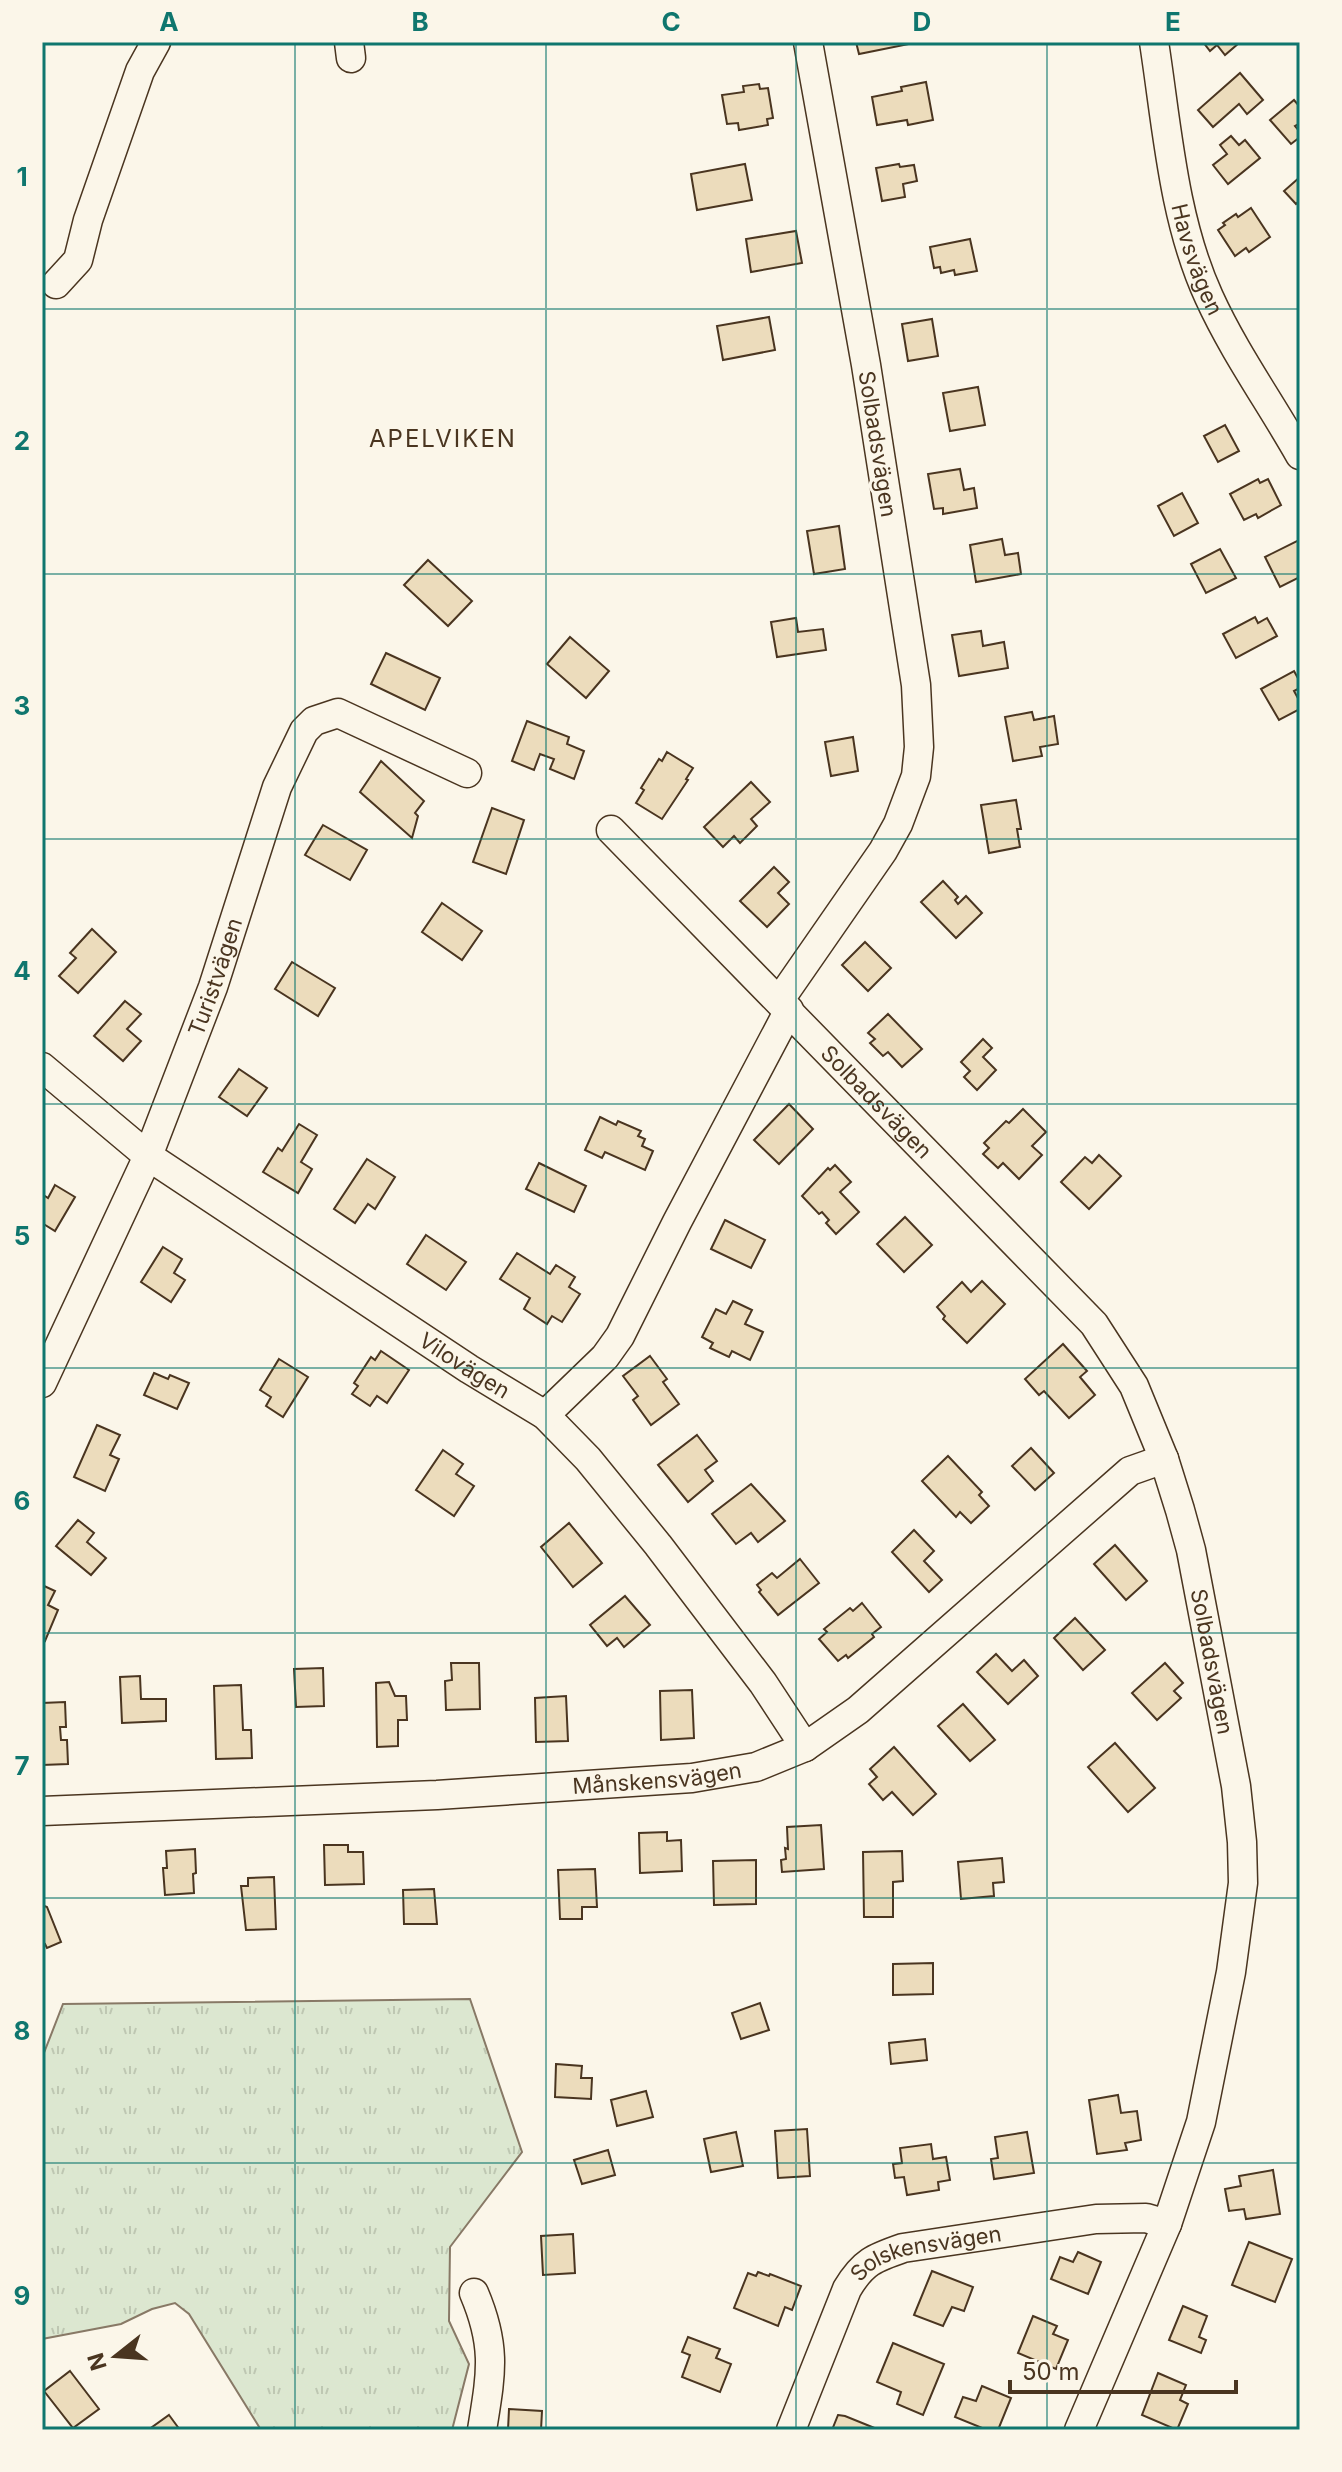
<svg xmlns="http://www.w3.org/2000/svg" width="1342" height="2472" font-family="Inter,sans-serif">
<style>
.grass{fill:url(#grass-tufts);stroke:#887966;stroke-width:2}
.building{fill:#ecdcbc;stroke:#4a3520;stroke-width:2}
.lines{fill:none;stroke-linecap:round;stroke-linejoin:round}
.street-casing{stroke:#4a3520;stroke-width:31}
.street{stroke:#fbf6e9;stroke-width:28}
.grid{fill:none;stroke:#0f766e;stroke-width:2;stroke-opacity:0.55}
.labels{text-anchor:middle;stroke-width:6;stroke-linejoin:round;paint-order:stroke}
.street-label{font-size:22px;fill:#4a3520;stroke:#fbf6e9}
.neighbourhood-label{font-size:24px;letter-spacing:2px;fill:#4a3520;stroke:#fbf6e9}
.neatline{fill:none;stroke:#0f766e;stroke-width:3}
.grid-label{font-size:26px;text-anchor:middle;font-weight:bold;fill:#0f766e}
</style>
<defs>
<pattern id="grass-tufts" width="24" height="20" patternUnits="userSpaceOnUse" patternTransform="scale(2)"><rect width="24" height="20" fill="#dce7d0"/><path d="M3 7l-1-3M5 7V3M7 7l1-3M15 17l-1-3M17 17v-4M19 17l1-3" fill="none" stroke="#bec7b2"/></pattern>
</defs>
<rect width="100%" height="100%" fill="#fbf6e9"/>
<path class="grass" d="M470,1999L522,2152L450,2247L449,2321L469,2364L452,2430H261L189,2314L175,2303L152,2309L121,2324L42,2339V2058L63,2004Z"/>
<g class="building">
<path d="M856,42H909V44L859,54Z"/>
<path d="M1203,42H1239V43L1225,55L1217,45L1210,51Z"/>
<path d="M1240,73L1263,100L1247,114L1239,104L1213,127L1198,110Z"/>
<path d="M926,82L933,120L908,125L907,120L877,125L872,97L902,91L901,87Z"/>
<path d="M759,84L760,89L768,88L773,118L767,119L768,125L739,130L738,123L727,124L722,95L744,92L743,86Z"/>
<path d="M1294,100L1300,107V123L1295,126L1300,132V137L1291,144L1270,120Z"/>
<path d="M1231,136L1239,145L1245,140L1260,158L1228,184L1213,165L1227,154L1220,145Z"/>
<path d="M745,164L752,200L697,210L691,174Z"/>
<path d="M899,164L900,167L914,165L917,181L903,184L905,197L882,201L876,168Z"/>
<path d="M1300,177V200L1296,204L1284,191Z"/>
<path d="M1251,208L1270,237L1249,252L1246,248L1235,256L1218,230L1225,225L1223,223L1236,214L1238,217Z"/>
<path d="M796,231L802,263L751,272L746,239Z"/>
<path d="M970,239L977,271L955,275L954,270L941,273L940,267L934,268L930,247Z"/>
<path d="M769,317L775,350L723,360L717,326Z"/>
<path d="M932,319L938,356L908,361L902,324Z"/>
<path d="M978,387L985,425L950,431L943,393Z"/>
<path d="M1225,425L1239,451L1218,462L1204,436Z"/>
<path d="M960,469L964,490L974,488L977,508L943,514V508L934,509L928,474Z"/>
<path d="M1258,479L1260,483L1268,479L1281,505L1258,518L1256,514L1244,520L1230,494Z"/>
<path d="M1182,493L1198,523L1174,536L1158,506Z"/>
<path d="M839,526L845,569L814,574L807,531Z"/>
<path d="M1002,539L1005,555L1018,553L1021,574L976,582L970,545Z"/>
<path d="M1299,540L1300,577L1280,587L1265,557Z"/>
<path d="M1220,549L1236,578L1206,593L1191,564Z"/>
<path d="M428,560L472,601L448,626L404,585Z"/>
<path d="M1255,617L1258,623L1267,618L1277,636L1236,658L1223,634Z"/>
<path d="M796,618L798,632L823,629L826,650L777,657L771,622Z"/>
<path d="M981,631L983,646L1004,642L1008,668L959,676L952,635Z"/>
<path d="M570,637L609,671L586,698L547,664Z"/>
<path d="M386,653L440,678L425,710L371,684Z"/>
<path d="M1294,671L1300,682V688L1294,691L1300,702V709L1279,720L1261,689Z"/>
<path d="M1032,712L1034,720L1054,716L1058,744L1040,747L1042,756L1013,761L1005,717Z"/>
<path d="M527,721L569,737L567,744L584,751L574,779L550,769L554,759L540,754L534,770L512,761Z"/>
<path d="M853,737L858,771L831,776L825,742Z"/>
<path d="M667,752L693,768L686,779L688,780L662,819L636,803L644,790L641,788L659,759L662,761Z"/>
<path d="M381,761L424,801L415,813L418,816L412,838L360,792Z"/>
<path d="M751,782L770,802L751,819L757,826L740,843L734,836L723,847L704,827Z"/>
<path d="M1016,800L1021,829H1017L1020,847L989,853L981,805Z"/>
<path d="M492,808L524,820L506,874L473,862Z"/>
<path d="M323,825L367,850L350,880L305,855Z"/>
<path d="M774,867L789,882L778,893L789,904L767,927L740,901Z"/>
<path d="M943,881L958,897L955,900L958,904L966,896L982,913L956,938L921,902Z"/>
<path d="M442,903L482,931L462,960L422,932Z"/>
<path d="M92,929L116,952L78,993L59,976L76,958L70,953Z"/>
<path d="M865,942L891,968L868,991L842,965Z"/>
<path d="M292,962L335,988L318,1016L275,989Z"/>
<path d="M125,1001L141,1014L127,1029L141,1041L123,1061L94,1036Z"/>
<path d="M888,1014L922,1049L902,1067L888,1052L883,1056L870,1043L875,1039L868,1033Z"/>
<path d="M983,1039L992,1048L983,1057L996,1070L977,1090L964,1077L970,1071L961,1062Z"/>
<path d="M239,1069L267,1088L247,1116L219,1097Z"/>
<path d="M789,1104L813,1129L779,1164L754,1140Z"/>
<path d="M1023,1109L1046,1132L1032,1146L1042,1155L1019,1179L1003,1163L998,1168L983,1154L989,1148L984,1143L1006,1121L1009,1123Z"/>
<path d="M600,1117L616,1125L618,1121L641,1131L638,1136L645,1139L642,1146L653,1151L645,1170L605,1152L602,1158L585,1150Z"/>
<path d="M299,1124L317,1135L301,1162L312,1169L298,1193L263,1172L278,1148L282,1151Z"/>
<path d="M1099,1155L1121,1176L1089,1209L1061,1182L1085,1157L1092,1163Z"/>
<path d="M367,1159L395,1177L375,1209L368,1204L355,1223L334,1209Z"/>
<path d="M539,1163L586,1186L574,1212L526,1189Z"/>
<path d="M835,1165L851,1182L840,1192L859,1212L836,1234L826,1223L829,1220L822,1212L819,1214L802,1196L828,1168L830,1170Z"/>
<path d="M55,1185L75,1197L55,1231L42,1223V1194L48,1198Z"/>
<path d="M905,1217L932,1245L904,1272L877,1244Z"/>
<path d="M725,1220L765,1240L751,1268L711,1249Z"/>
<path d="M426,1235L466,1262L446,1290L407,1264Z"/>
<path d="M163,1247L182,1259L174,1273L185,1280L171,1302L141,1282Z"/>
<path d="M517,1253L550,1274L556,1265L575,1277L569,1287L580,1294L562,1322L552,1316L547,1324L524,1309L530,1298L500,1279Z"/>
<path d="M982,1281L1005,1304L967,1343L943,1319L945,1316L937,1307L962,1282L971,1292Z"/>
<path d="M733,1301L752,1310L745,1324L763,1332L750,1360L732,1351L729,1357L710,1348L713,1343L702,1337L716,1309L726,1314Z"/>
<path d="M1063,1344L1087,1371L1080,1377L1095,1395L1069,1418L1044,1391L1039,1395L1025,1379Z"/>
<path d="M381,1351L409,1370L387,1403L377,1396L370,1406L352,1394L358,1386L354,1383L371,1357L375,1360Z"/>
<path d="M650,1356L667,1379L663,1382L679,1404L651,1425L633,1400L638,1396L623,1376Z"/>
<path d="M279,1359L308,1377L283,1417L266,1406L271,1397L260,1390Z"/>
<path d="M154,1373L168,1379L170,1375L189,1383L177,1409L144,1395Z"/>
<path d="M97,1425L120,1435L110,1455L119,1459L105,1491L74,1477Z"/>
<path d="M697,1435L717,1461L705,1470L713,1481L688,1502L658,1465Z"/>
<path d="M1031,1448L1054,1473L1035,1490L1012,1466Z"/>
<path d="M443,1450L463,1464L456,1474L474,1486L454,1516L416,1490Z"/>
<path d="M948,1456L982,1492L979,1495L989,1506L971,1523L960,1512L956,1517L922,1481Z"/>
<path d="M751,1484L785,1521L758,1542L751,1533L736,1544L712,1514Z"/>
<path d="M78,1520L94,1533L87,1542L106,1558L91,1575L56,1546Z"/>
<path d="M569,1523L602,1563L573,1587L541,1547Z"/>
<path d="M914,1530L934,1551L924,1561L942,1580L929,1592L892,1552Z"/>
<path d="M1115,1545L1147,1581L1126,1600L1094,1564Z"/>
<path d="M800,1559L819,1583L778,1615L759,1592L761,1590L757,1585L772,1573L777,1578Z"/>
<path d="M42,1585L55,1591L48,1605L58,1610L45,1641L42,1639Z"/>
<path d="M625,1596L650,1625L624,1647L617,1638L607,1646L590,1625Z"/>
<path d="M862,1603L881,1627L872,1634L874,1637L848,1658L846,1655L838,1661L819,1639L827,1632L824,1629L850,1608L853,1611Z"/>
<path d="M1075,1618L1105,1650L1083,1670L1054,1638Z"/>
<path d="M996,1654L1012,1671L1024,1660L1038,1676L1008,1704L977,1672Z"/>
<path d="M451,1663H479L480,1709L446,1710L445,1681L452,1680Z"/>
<path d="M1165,1663L1183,1683L1174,1691L1181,1698L1157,1720L1132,1693Z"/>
<path d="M323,1668L324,1706L296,1707L294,1669Z"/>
<path d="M140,1676L141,1699H166V1721L122,1723L120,1677Z"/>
<path d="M389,1682L395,1696H406L407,1720H398V1746L377,1747L376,1683Z"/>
<path d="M241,1685L243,1730H251L252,1758L216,1759L214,1686Z"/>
<path d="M692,1690L694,1738L661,1740L660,1691Z"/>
<path d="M566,1696L568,1741L536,1742L535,1698Z"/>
<path d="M65,1702L66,1727H60L61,1740H67L68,1764L42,1765V1703Z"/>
<path d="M963,1704L995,1740L970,1761L938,1726Z"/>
<path d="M1115,1743L1155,1788L1128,1812L1088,1767Z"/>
<path d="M894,1747L936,1794L913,1815L892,1792L883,1800L869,1784L877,1777L870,1769Z"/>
<path d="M821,1825L824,1869L782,1872L781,1860L786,1859L785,1848L788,1849L787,1827Z"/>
<path d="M667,1832V1841L681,1840L682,1871L640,1873L639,1833Z"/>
<path d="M324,1845H348V1852H363L364,1884L325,1885Z"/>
<path d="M195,1849L196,1873L193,1874L194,1893L165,1895L163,1868H167L166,1851Z"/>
<path d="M902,1851L903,1881L893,1882V1917H864L863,1852Z"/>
<path d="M1002,1858L1004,1882L993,1883L994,1896L961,1899L958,1862Z"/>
<path d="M756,1860V1904L714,1905L713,1861Z"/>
<path d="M595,1869L597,1907H582V1919H560L558,1870Z"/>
<path d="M274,1877L276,1929L246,1930L241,1886H248V1878Z"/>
<path d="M434,1889L437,1924H404L403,1890Z"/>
<path d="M42,1905L47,1907L61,1942L47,1948L45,1944L42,1945Z"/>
<path d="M933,1963V1994L893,1995V1964Z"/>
<path d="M760,2003L769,2030L741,2039L732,2013Z"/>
<path d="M925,2039L927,2060L891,2064L889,2043Z"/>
<path d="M556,2064L582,2066L581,2078H592L591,2099L555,2097Z"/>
<path d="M646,2091L653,2117L617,2126L611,2100Z"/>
<path d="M1118,2095L1121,2113L1137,2111L1141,2140L1125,2143L1127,2150L1097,2154L1089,2100Z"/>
<path d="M807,2129L810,2176L778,2178L775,2131Z"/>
<path d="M736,2132L743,2166L711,2172L704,2139Z"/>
<path d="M1027,2132L1034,2173L994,2179L991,2159L998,2158L995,2137Z"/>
<path d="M931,2144L933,2159L946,2157L950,2180L938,2182L939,2190L907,2195L904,2177L895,2178L893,2164L902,2163L900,2148Z"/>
<path d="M608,2150L615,2175L582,2184L574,2160Z"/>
<path d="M1273,2170L1280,2214L1246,2219L1244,2209L1229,2211L1225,2189L1241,2186L1239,2176Z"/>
<path d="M573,2234L575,2273L543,2275L541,2236Z"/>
<path d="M1249,2242L1292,2259L1275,2302L1232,2285Z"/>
<path d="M1078,2252L1101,2262L1088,2294L1051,2279L1060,2257L1073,2262Z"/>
<path d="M932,2271L973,2287L964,2311L952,2307L943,2326L914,2315Z"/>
<path d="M758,2272L769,2276L770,2274L801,2286L792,2310L785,2307L778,2326L734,2308L748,2273L756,2276Z"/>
<path d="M1183,2306L1207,2316L1199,2337L1206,2340L1201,2353L1169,2340Z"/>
<path d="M1033,2316L1057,2326L1053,2334L1068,2340L1056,2369L1018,2353Z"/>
<path d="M688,2337L720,2349L716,2358L731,2364L720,2392L682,2377L690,2355L682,2352Z"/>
<path d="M893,2343L944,2364L923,2415L897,2404L901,2392L877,2382Z"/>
<path d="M70,2371L99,2409L73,2428L44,2391Z"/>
<path d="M1158,2373L1186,2385L1180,2400L1188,2404L1177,2430L1142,2415Z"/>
<path d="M982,2386L1011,2398L998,2430H987L955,2417L963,2397L976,2401Z"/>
<path d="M509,2409L542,2411L541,2430H508Z"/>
<path d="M169,2415L180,2430H148Z"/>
<path d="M838,2415L845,2416L877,2429L832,2430Z"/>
</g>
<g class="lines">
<g class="street-casing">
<g id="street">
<path d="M349,42L351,58"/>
<path id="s1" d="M1154,42C1167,126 1173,219 1209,297C1234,352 1270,402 1300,455"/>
<path d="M56,284L78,260L88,220L140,71L156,42"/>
<path id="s2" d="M611,830L1094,1324L1134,1386L1164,1459L1180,1510L1191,1550L1236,1786L1242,1842L1243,1883L1231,1972L1201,2122L1167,2224L1079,2430"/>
<path d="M779,1001L883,851L898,824L916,776L919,747L916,685L866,365L808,42"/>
<path id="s3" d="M42,1067L148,1156L469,1369L545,1415L588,1459L658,1545L763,1683L805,1747"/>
<path id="s4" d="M42,1383L148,1156L213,987L277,787L304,731L314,721L338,713L467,773"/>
<path d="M545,1415L605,1357L620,1336L677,1222L789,1010"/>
<path id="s5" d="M42,1811L437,1795L692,1778L756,1767L805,1747L858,1710L1130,1471L1164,1459"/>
<path d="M474,2293C497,2347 491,2374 482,2430"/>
<path id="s6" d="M791,2430L847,2289C863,2262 874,2258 903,2248L1096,2219L1146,2218L1167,2224"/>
</g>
</g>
<use href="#street" class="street"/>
</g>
<path class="grid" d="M295,42V2430M546,42V2430M796,42V2430M1047,42V2430M42,309H1300M42,574H1300M42,839H1300M42,1104H1300M42,1368H1300M42,1633H1300M42,1898H1300M42,2163H1300"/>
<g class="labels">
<g class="street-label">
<text dy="8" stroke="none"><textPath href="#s1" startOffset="222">Havsvägen</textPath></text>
<text transform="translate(878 444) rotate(81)" y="8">Solbadsvägen</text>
<text dy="8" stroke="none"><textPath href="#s4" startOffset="442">Turistvägen</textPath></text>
<text dy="8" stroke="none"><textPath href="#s2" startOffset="380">Solbadsvägen</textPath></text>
<text dy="8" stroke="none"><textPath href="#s3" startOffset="518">Vilovägen</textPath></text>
<text dy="8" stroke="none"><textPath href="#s2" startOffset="1052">Solbadsvägen</textPath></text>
<text dy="8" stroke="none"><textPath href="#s5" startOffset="616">Månskensvägen</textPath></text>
<text dy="8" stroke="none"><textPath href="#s6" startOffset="244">Solskensvägen</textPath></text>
</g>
<g class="neighbourhood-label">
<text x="443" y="447">APELVIKEN</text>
</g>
</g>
<rect width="1342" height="2472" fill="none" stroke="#fbf6e9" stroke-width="88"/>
<g transform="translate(116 2356) rotate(253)" stroke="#fbf6e9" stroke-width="6" paint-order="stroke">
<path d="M0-6L14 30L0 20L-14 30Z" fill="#4a3520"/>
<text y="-12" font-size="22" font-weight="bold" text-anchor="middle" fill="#4a3520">N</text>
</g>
<path d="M1010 2380v12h226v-12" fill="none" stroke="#4a3520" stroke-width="4"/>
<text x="1022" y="2380" font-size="24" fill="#4a3520" stroke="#fbf6e9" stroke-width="6" paint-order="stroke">50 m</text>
<rect x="44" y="44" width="1254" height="2384" class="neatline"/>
<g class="grid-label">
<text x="169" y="31">A</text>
<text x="420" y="31">B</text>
<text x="671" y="31">C</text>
<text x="922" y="31">D</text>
<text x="1173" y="31">E</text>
<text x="22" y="186">1</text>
<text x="22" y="450">2</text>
<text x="22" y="715">3</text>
<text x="22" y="980">4</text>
<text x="22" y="1245">5</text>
<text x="22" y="1510">6</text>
<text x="22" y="1775">7</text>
<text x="22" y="2040">8</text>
<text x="22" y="2305">9</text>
</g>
</svg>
